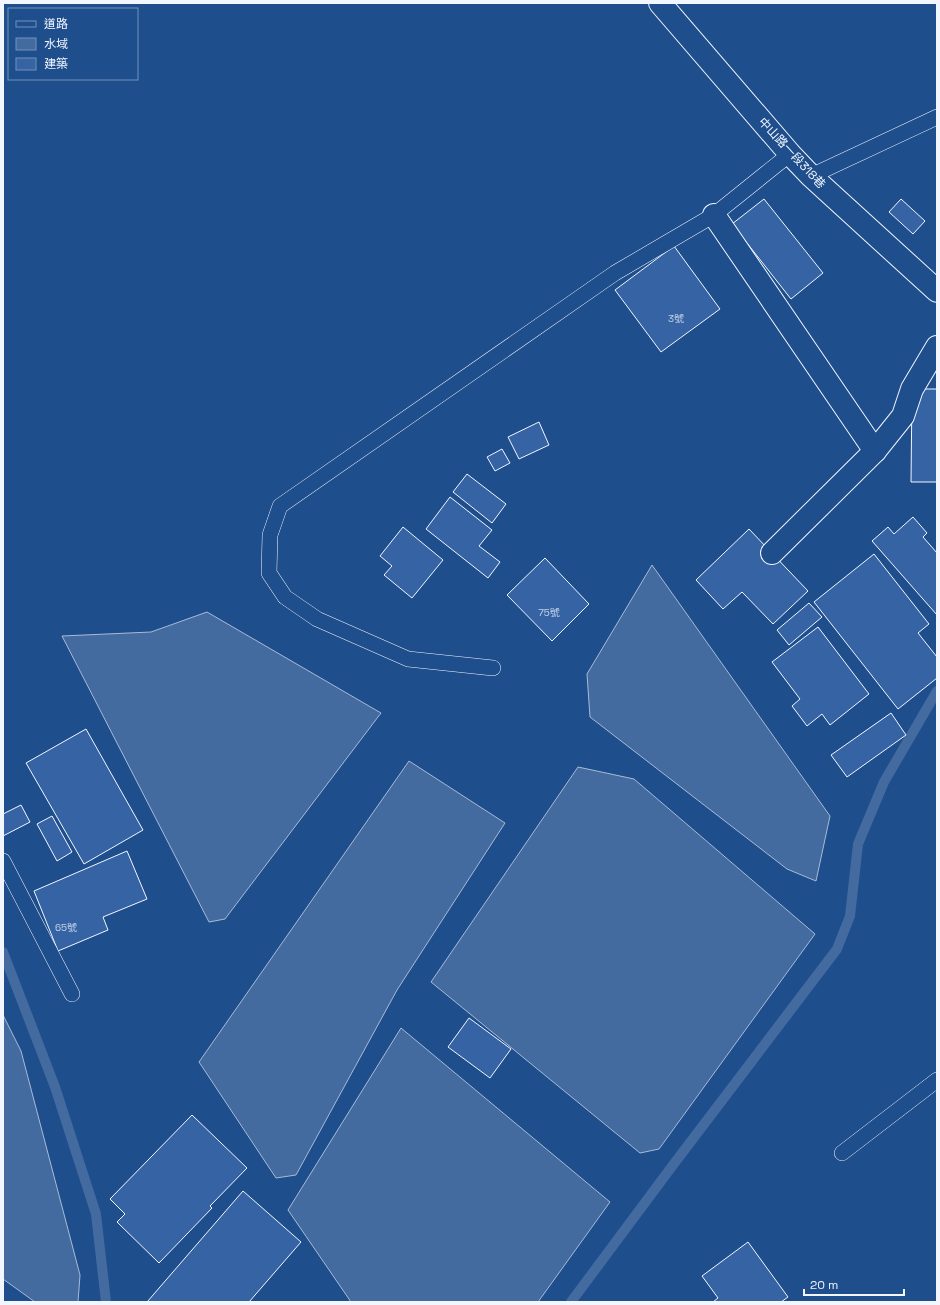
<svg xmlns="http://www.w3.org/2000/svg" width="940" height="1305" font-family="'Space Grotesk','Noto Sans TC',sans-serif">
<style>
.water{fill:#446ba0;stroke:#a8bbd7}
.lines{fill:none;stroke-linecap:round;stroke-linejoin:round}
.stream{stroke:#446ba0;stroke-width:10}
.building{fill:#3563a3;stroke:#f2f6ff}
.lane-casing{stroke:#f2f6ff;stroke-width:16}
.street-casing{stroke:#f2f6ff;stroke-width:24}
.lane{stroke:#1f4e8c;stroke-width:15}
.street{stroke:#1f4e8c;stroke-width:22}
.labels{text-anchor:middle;stroke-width:3;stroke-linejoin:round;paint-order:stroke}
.number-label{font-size:10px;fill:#c3d1e8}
.street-label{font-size:12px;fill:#f2f6ff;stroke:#1f4e8c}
</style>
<rect width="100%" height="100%" fill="#1f4e8c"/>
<g class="water">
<path d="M652,565L830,816L816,881L787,869L590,717L587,674Z"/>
<path d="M207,612L381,713L225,919L209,922L62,636L151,632Z"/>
<path d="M409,761L505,823L397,990L296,1175L276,1178L199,1062Z"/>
<path d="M578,767L634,779L815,934L659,1149L640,1153L431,982Z"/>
<path d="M3,1015L21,1051L80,1275L78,1302H35L3,1279Z"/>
<path d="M401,1028L610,1202L538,1302H351L288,1210Z"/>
</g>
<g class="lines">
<g class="stream">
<path d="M3,952L55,1087L96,1214L106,1302"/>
<path d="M571,1302L673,1165L837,949L850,916L858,844L884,782L937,691"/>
</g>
</g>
<g class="building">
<path d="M764,199L823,273L791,299L732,224Z"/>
<path d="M901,199L925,221L913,234L889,212Z"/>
<path d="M674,246L720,309L661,352L615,290Z"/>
<path d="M912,389H937V482H911Z"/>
<path d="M539,422L549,445L519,459L508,437Z"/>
<path d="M502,449L510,463L495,471L487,457Z"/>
<path d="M467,474L506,504L492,523L453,492Z"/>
<path d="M450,497L492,530L479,546L500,562L488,578L426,529Z"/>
<path d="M913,517L927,533L923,537L937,553V615L872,541L888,527L894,534Z"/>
<path d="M403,527L443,560L412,598L384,575L392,566L380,556Z"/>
<path d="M749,529L808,591L773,624L742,592L723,609L696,580Z"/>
<path d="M874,554L929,624L918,633L937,657V678L898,709L814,602Z"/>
<path d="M545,558L589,604L552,641L507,595Z"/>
<path d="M809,603L822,617L789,645L777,630Z"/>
<path d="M818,627L869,694L830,725L822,714L807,726L792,706L800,699L772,662Z"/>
<path d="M891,713L906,735L847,777L831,755Z"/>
<path d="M86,729L143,830L84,864L26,763Z"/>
<path d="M21,805L30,822L3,836V814Z"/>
<path d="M52,816L72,852L57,861L37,824Z"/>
<path d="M127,851L147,899L103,917L108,930L58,951L34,891Z"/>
<path d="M469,1018L511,1049L490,1078L448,1047Z"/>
<path d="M192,1115L247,1168L210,1206L212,1208L159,1263L117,1222L125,1214L110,1199Z"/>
<path d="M243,1191L301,1242L249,1302H147Z"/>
<path d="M748,1242L788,1297L781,1302H713L718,1298L702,1276Z"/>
</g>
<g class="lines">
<g class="lane-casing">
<g id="lane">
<path d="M811,176L937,117"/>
<path d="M493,668L408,659L317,619L285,597L269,573L270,535L280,506L615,273L714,215L790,154"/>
<path d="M3,861L72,994"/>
<path d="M842,1153L937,1080"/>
</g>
</g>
<g class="street-casing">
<g id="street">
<path d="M660,3L790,154L811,176L937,291"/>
<path d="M714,215L875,451"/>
<path d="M772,553L875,451L903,416L912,389L937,347"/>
</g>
</g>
<use href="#lane" class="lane"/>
<use href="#street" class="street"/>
</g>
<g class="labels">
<g class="number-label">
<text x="676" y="322">3號</text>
<text x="549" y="616">75號</text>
<text x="66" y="931">65號</text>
</g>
<g class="street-label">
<text transform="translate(792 153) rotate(47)" y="4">中山路一段318巷</text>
</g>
</g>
<rect width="940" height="1305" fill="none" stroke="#f2f6ff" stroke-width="8"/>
<rect x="8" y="8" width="130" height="72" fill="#1f4e8c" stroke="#7391ba"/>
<rect x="16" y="21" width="20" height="6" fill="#1f4e8c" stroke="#7391ba"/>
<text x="44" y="28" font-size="12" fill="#f2f6ff">道路</text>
<rect x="16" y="38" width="20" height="12" fill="#446ba0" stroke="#7391ba"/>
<text x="44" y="48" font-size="12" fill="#f2f6ff">水域</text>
<rect x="16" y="58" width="20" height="12" fill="#3563a3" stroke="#7391ba"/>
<text x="44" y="68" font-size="12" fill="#f2f6ff">建築</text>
<path d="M804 1289v6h100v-6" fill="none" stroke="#f2f6ff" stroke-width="2"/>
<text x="810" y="1289" font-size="12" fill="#f2f6ff" stroke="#1f4e8c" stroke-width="3" paint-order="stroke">20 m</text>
</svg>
